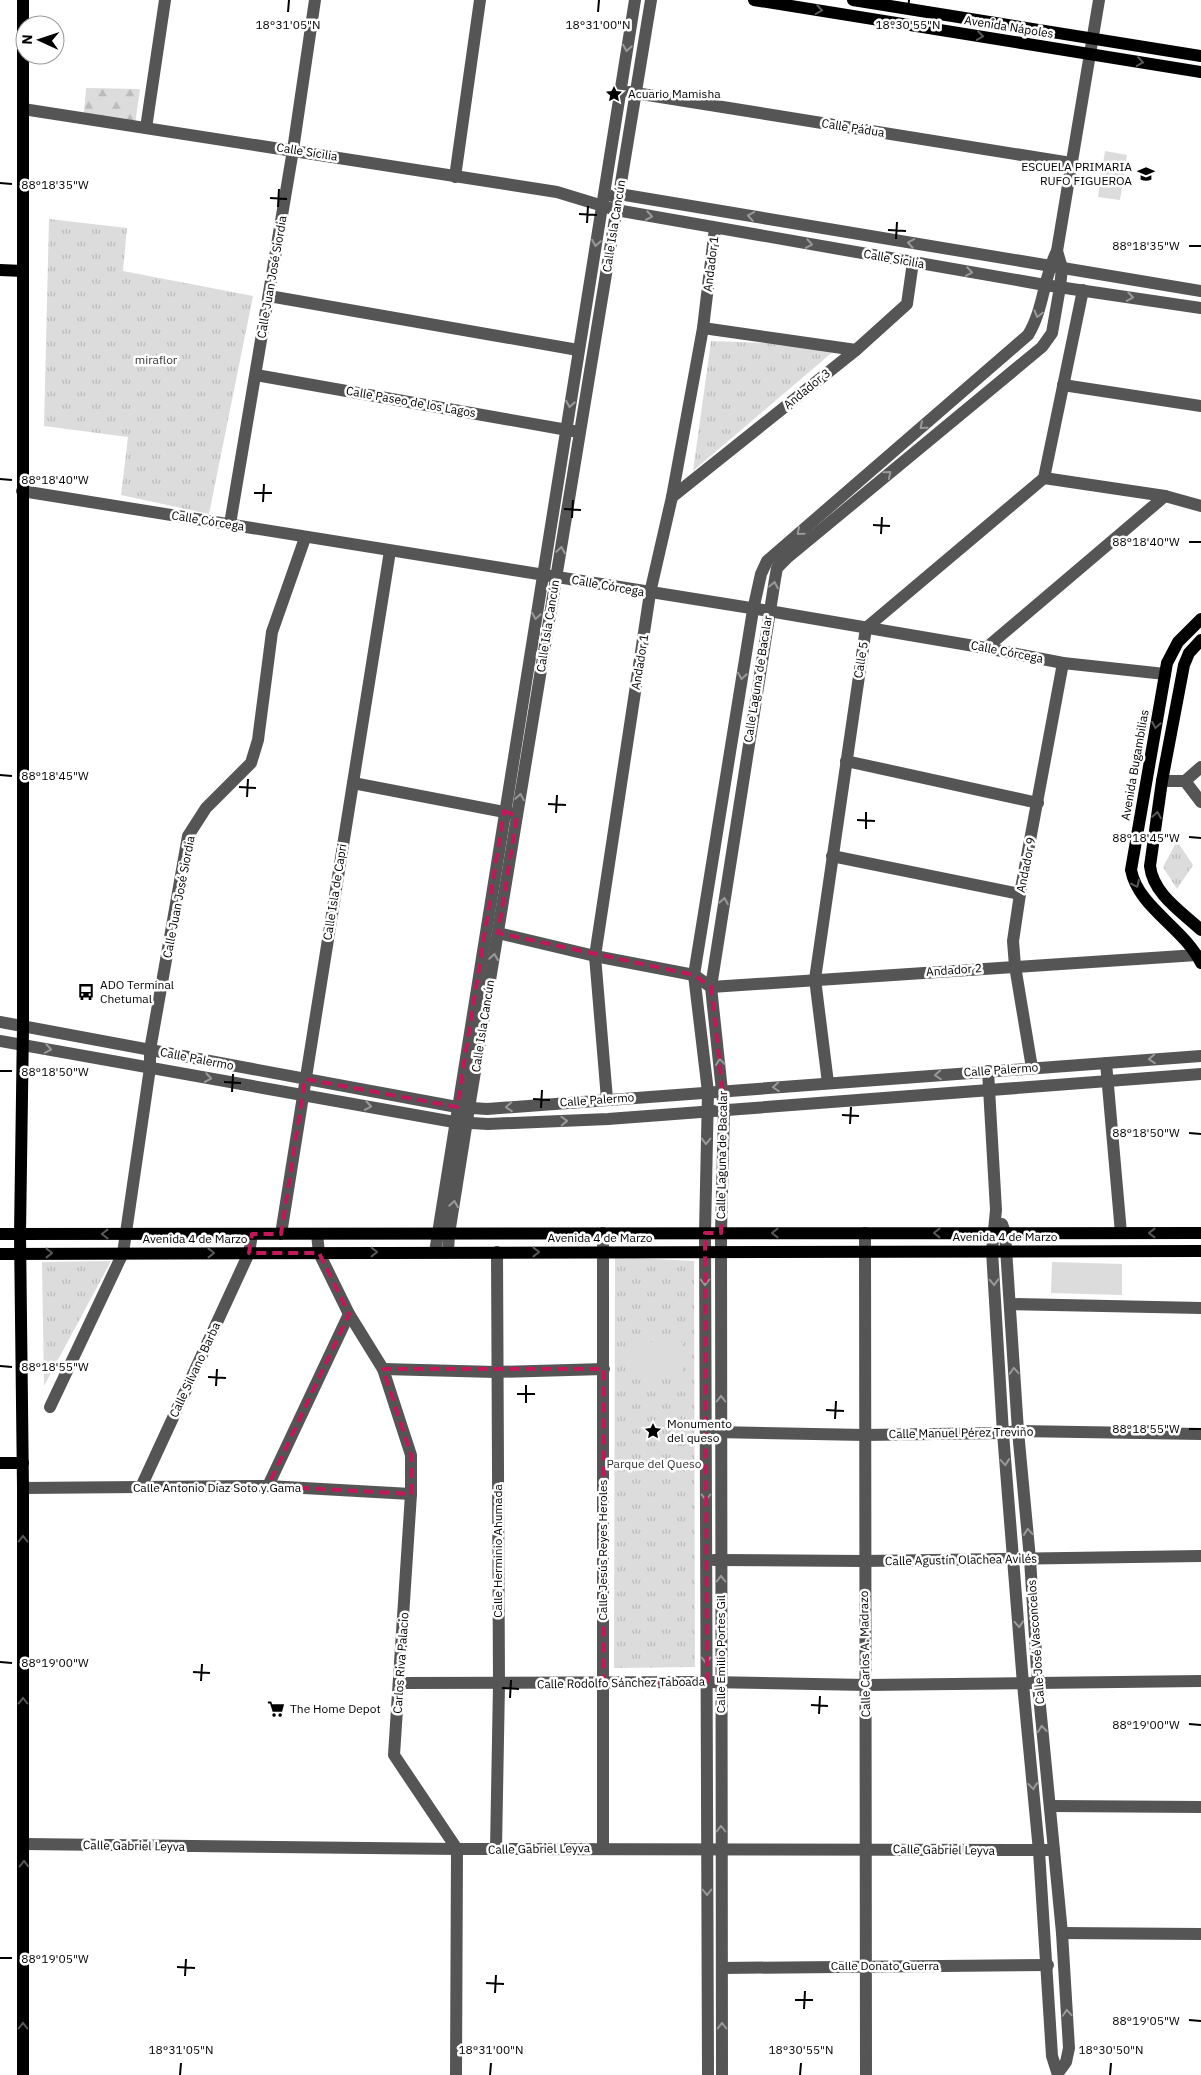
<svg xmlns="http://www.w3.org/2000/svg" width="1201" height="2075" font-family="'IBM Plex Sans',sans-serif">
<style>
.grass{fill:url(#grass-tufts)}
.forest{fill:url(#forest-firs)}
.pitch{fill:#dcdcdc}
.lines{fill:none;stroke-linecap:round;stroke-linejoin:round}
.minor{stroke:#555;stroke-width:12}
.major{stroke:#000;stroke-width:12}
.oneway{stroke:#595959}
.oneway2{stroke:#999}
.marked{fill:none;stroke:#c2185b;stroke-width:4;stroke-dasharray:10 6;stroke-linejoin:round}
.ticks{fill:none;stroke:#000;stroke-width:2}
.labels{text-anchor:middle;stroke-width:5;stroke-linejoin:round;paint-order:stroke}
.street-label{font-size:12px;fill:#000;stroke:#fff}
.poi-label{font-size:12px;fill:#000;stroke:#fff;text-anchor:start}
.park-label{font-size:12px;fill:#333;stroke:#fff}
.ticks-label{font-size:12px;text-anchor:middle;fill:#000;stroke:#fff;stroke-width:5;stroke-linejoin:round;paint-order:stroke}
</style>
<defs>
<pattern id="grass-tufts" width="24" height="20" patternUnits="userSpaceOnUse" patternTransform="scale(1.25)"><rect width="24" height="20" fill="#dcdcdc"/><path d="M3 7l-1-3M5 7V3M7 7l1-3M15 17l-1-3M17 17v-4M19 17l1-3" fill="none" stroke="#bbb"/></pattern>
<pattern id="forest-firs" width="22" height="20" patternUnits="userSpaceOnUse" patternTransform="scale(1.25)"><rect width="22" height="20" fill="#dcdcdc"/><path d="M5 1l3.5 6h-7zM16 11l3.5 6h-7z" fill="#bbb"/></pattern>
</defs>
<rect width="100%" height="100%" fill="#fff"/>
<g class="grass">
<path d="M49,219L127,228L123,271L253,296L209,514L121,495L128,437L44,426Z"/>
<path d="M711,341L790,344L835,350L693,471Z"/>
<path d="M1177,841L1193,865L1177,889L1163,867Z"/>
<path d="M615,1257L694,1261L695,1667L614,1668Z"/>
<path d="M111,1261L44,1386L42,1262Z"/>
</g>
<path class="forest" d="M86,88L140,89L135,125L84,113Z"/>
<g class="pitch">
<path d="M1105,151L1127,155L1120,200L1098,197Z"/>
<path d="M1052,1262L1122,1264V1295L1051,1293Z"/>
<rect x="625" y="1342" width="58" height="37"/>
</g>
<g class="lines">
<g class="minor">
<path d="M629,92L1071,163"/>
<path d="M23,109L557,192L616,210L1045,285L1201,308"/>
<path d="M146,128L165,0"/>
<path d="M455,177L480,0"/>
<path d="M612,196L619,194L1201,291"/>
<path d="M269,296L578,350"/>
<path d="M703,328L856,350"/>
<path d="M256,375L573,431"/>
<path d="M1063,385L1201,406"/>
<path d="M1044,478L1165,496L1201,506"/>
<path d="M22,491L769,611L986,648L1063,663L1165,674"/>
<path d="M672,497L856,350L907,304L913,262"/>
<path d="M230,524L293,150L315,0"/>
<path d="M986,648L1165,496"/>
<path d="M846,761L1038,803"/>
<path d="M1162,781H1185L1201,767"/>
<path d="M1185,781L1201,802"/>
<path d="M353,783L510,813"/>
<path d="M832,856L1020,894"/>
<path d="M498,933L595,956L694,975L711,987L1197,955"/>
<path d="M0,1022L457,1107L487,1109L1201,1056"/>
<path d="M0,1041L454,1122L488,1124L608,1119L1201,1074"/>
<path d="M1106,1063L1121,1233"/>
<path d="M1032,1068L1015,966L1013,941L1020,894L1063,663"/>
<path d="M988,1071L996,1210L992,1251L1003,1433L1023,1684L1039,1851L1052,2056L1058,2075"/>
<path d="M828,1083L815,979L866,628L1044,478L1083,290"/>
<path d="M607,1099L595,956L650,593L672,497L703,328L715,228"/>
<path d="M1002,1224L1005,1233L1018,1431L1030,1559L1038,1685L1062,1933L1069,2048L1066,2062L1058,2073"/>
<path d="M865,1233L866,2075"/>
<path d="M281,1234L390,551"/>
<path d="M317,1234L319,1253L349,1314L383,1369L411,1455V1494L394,1755L457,1849L456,2075"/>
<path d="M435,1252L635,0"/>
<path d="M448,1252L449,1234L469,1108L651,0"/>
<path d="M1010,1304L1201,1308"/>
<path d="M383,1369L496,1372L604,1369"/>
<path d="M50,1407L123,1253L150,1068V1050L188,836L206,808L251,763L258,740L272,632L305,538"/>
<path d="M714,1432L865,1435L1003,1433L1018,1431L1201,1434"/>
<path d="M268,1486L349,1314"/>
<path d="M141,1487L249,1253L252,1234"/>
<path d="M23,1488L268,1486L411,1494"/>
<path d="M714,1560L864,1561L1201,1556"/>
<path d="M400,1683L707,1682L867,1685L1201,1681"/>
<path d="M1050,1806L1201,1807"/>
<path d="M24,1844L457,1849L1054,1850"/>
<path d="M603,1848V1233"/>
<path d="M496,1849L499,1684L497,1252"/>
<path d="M1062,1933L1201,1934"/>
<path d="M722,1968L1048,1965"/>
<path d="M708,2075L705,1233L708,1092L694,975L753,610L761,574L767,561L1028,335C1044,309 1043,278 1057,251L1099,0"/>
<path d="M722,2075L721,1233L724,1110L711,987L775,579L777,568L787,558L1042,347L1052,333L1060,287L1062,268L1057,251"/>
</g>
<g class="major">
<path d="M23,0V1027L20,1234L23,1488V2075"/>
<path d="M754,0L1201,72"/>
<path d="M853,0L1201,56"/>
<path d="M0,270L23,271"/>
<path d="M1201,619L1178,642L1167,663L1131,870C1138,907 1184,928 1201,963"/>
<path d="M1201,640L1189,653L1184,665L1162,781L1150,866C1153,894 1182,912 1201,930"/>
<path d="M0,1234L1201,1233"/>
<path d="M0,1254L1201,1251"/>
<path d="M0,1463H23"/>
</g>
</g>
<defs><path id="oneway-chevron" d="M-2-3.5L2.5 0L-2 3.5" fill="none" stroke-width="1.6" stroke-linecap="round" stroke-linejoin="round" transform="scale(1.25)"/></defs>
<g class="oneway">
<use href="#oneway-chevron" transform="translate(819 10) rotate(9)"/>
<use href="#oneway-chevron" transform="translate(980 36) rotate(9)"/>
<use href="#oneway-chevron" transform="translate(1140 62) rotate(9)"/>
<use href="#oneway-chevron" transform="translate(1156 725) rotate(100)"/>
<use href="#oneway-chevron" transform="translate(1157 815) rotate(-81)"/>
<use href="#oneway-chevron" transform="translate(1136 884) rotate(65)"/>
<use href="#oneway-chevron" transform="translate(775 1233) rotate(180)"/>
<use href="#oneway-chevron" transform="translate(937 1233) rotate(-180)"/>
<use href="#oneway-chevron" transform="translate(1152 1233) rotate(-180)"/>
<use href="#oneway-chevron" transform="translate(105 1234) rotate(180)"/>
<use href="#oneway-chevron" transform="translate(374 1252)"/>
<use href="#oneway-chevron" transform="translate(536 1252)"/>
<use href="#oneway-chevron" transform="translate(49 1253)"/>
<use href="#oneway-chevron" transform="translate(211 1253)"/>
<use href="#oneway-chevron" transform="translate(23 1539) rotate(-90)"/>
<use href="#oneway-chevron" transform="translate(23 1701) rotate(-90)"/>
<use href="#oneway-chevron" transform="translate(24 1864) rotate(-90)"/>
<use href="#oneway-chevron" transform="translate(23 2026) rotate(-90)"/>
</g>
<g class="oneway2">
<use href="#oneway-chevron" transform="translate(627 48) rotate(99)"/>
<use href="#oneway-chevron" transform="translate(649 216) rotate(10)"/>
<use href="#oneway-chevron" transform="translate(751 216) rotate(-170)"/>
<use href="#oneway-chevron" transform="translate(596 243) rotate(99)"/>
<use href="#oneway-chevron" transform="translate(911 243) rotate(-170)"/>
<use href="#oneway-chevron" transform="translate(809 244) rotate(10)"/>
<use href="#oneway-chevron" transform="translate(969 272) rotate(10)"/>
<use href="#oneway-chevron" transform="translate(1130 297) rotate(9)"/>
<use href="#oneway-chevron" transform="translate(1038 314) rotate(106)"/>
<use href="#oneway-chevron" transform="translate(570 404) rotate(99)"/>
<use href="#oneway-chevron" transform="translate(923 426) rotate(139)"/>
<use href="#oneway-chevron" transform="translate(888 474) rotate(-40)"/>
<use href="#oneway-chevron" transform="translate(800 532) rotate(139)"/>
<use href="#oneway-chevron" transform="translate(561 550) rotate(-81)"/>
<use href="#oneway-chevron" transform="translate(774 585) rotate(-79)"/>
<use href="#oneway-chevron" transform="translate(536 616) rotate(99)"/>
<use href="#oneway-chevron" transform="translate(742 676) rotate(99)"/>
<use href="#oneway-chevron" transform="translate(520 797) rotate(-81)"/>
<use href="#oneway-chevron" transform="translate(724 901) rotate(-81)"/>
<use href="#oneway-chevron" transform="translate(494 957) rotate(-81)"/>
<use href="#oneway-chevron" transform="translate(48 1049) rotate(10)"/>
<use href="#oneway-chevron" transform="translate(1152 1059) rotate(176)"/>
<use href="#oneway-chevron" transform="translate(720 1062) rotate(-97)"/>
<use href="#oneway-chevron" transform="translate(938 1075) rotate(176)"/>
<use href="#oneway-chevron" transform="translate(208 1078) rotate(10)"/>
<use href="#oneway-chevron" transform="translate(776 1087) rotate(176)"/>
<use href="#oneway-chevron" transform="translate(368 1106) rotate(10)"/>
<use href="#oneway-chevron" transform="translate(509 1107) rotate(176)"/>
<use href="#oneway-chevron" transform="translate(564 1121) rotate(-2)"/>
<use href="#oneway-chevron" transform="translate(706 1141) rotate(91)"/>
<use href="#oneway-chevron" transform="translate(454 1204) rotate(-81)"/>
<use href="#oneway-chevron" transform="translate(705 1282) rotate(90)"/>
<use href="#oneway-chevron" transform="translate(994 1282) rotate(87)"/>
<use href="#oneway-chevron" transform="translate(1014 1371) rotate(-94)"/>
<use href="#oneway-chevron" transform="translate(721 1399) rotate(-90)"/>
<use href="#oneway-chevron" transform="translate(1005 1462) rotate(85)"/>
<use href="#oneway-chevron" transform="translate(706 1497) rotate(90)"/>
<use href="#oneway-chevron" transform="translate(1028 1532) rotate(-95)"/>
<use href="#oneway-chevron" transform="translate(721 1579) rotate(-90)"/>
<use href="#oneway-chevron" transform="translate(1019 1624) rotate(86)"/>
<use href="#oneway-chevron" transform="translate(706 1660) rotate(90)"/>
<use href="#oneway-chevron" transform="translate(1042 1729) rotate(-96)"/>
<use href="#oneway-chevron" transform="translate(1033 1786) rotate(84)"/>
<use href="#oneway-chevron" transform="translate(721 1829) rotate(-90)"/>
<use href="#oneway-chevron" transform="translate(707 1892) rotate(90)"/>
<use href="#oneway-chevron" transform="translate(1067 2013) rotate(-94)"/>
<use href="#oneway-chevron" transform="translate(722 2026) rotate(-90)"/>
</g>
<path class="marked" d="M504,811L517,816L498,933L694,975L711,987L724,1103L721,1233H705L707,1682L603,1683L604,1369H383L411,1455V1494L268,1486L349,1314L319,1253H249L252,1234H281L305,1079L457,1107Z"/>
<path class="ticks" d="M288,12L289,0M598,12L599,0M908,12L909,0M0,183L12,184M270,198L287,199M278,207L279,189M579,214L597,215M587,223L588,206M888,230L906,231M896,239L897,222M1189,246H1201M0,479L12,480M254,493H272M263,502L264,484M564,509L581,510M572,518L573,500M873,525L890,526M881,534L882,517M1189,542H1201M0,775L12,776M239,787L256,788M247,797L248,779M548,804L566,805M556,813L557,795M857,820L875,821M866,829V812M1189,837L1201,838M0,1071H12M224,1082L241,1083M232,1092L233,1074M533,1099L550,1100M541,1108L542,1090M842,1115L859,1116M850,1124L851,1107M1189,1133L1201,1134M0,1366L12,1367M208,1377L226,1378M216,1386L217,1369M517,1394H535M526,1403V1385M826,1410L844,1411M835,1419L836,1401M1189,1429H1201M0,1662L12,1663M193,1672L210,1673M201,1681L202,1664M502,1688L519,1689M510,1698L511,1680M811,1705L828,1706M819,1714L820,1696M1189,1724L1201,1725M0,1958H12M177,1967L195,1968M185,1976L186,1959M486,1983L504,1984M495,1993L496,1975M795,2000H813M804,2009L805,1991M1189,2020L1201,2021M180,2075L181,2063M490,2075L491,2063M800,2075L801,2063M1110,2075L1111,2063"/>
<defs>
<g id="sight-bare" transform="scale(1.35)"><path d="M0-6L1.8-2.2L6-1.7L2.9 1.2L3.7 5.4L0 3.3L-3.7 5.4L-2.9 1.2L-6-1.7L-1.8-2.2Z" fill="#000" stroke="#fff" stroke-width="2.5" paint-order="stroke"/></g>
<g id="school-bare" transform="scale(1.35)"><path d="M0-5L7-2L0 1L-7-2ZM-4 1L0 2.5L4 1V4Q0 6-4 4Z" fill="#000" stroke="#fff" stroke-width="2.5" paint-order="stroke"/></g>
<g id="bus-bare" transform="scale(1.35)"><path d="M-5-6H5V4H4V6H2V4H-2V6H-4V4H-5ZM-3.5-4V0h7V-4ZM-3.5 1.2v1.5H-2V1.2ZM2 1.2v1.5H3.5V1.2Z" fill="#000" stroke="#fff" stroke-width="2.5" paint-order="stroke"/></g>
<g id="supermarket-bare" transform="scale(1.35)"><path d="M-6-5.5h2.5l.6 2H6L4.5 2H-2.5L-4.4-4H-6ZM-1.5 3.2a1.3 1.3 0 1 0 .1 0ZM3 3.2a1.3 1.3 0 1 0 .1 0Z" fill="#000" stroke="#fff" stroke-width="2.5" paint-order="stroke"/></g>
</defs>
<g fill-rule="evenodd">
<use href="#sight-bare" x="614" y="94"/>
<use href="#school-bare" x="1146" y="174"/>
<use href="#bus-bare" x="86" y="992"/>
<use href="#sight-bare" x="653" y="1431"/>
<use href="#supermarket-bare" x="276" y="1709"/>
</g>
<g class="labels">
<g class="street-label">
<text transform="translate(1009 27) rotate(9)" y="4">Avenida Nápoles</text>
<text transform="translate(853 128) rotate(9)" y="4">Calle Pádua</text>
<text transform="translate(307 152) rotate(9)" y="4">Calle Sicilia</text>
<text transform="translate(614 226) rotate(-81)" y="4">Calle Isla Cancún</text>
<text transform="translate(894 259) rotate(10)" y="4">Calle Sicilia</text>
<text transform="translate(711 264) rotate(-83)" y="4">Andador 1</text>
<text transform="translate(272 277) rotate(-80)" y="4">Calle Juan José Siordia</text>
<text transform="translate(807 389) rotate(-39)" y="4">Andador 3</text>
<text transform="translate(411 402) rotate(10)" y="4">Calle Paseo de los Lagos</text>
<text transform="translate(208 521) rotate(9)" y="4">Calle Córcega</text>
<text transform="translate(608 586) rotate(10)" y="4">Calle Córcega</text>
<text transform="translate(548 626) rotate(-81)" y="4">Calle Isla Cancún</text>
<text transform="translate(1007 652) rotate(11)" y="4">Calle Córcega</text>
<text transform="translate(861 660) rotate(-81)" y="4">Calle 5</text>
<text transform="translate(640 662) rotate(-81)" y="4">Andador 1</text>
<text transform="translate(758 679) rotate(-81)" y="4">Calle Laguna de Bacalar</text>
<text transform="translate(1135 765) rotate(-80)" y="4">Avenida Bugambilias</text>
<text transform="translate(1026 865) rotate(-79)" y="4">Andador 9</text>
<text transform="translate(335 892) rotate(-81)" y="4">Calle Isla de Capri</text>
<text transform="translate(179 897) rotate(-79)" y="4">Calle Juan José Siordia</text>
<text transform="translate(954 970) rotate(-4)" y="4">Andador 2</text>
<text transform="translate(483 1026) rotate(-81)" y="4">Calle Isla Cancún</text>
<text transform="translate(197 1059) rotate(11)" y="4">Calle Palermo</text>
<text transform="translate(1001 1070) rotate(-4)" y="4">Calle Palermo</text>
<text transform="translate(597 1100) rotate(-4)" y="4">Calle Palermo</text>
<text transform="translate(722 1155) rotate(-89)" y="4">Calle Laguna de Bacalar</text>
<text x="1005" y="1241">Avenida 4 de Marzo</text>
<text x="600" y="1242">Avenida 4 de Marzo</text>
<text x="195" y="1243">Avenida 4 de Marzo</text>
<text transform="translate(195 1370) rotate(-65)" y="4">Calle Silvano Barba</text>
<text transform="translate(961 1433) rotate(-1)" y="4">Calle Manuel Pérez Treviño</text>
<text x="217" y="1492">Calle Antonio Díaz Soto y Gama</text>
<text transform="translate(603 1550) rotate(-90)" y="4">Calle Jesús Reyes Heroles</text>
<text transform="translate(498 1551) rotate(-90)" y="4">Calle Herminio Ahumada</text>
<text transform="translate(961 1560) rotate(-1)" y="4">Calle Agustín Olachea Avilés</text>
<text transform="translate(1036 1642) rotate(-94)" y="4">Calle José Vasconcelos</text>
<text transform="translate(721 1654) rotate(-90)" y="4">Calle Emilio Portes Gil</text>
<text transform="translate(865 1654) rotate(-91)" y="4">Calle Carlos A. Madrazo</text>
<text transform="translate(401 1663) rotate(-86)" y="4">Carlos Riva Palacio</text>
<text transform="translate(621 1683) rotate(-1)" y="4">Calle Rodolfo Sánchez Taboada</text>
<text transform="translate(134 1846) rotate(1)" y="4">Calle Gabriel Leyva</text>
<text transform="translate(539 1849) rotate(-1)" y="4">Calle Gabriel Leyva</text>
<text transform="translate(944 1850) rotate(1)" y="4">Calle Gabriel Leyva</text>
<text x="885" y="1970">Calle Donato Guerra</text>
</g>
<g class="poi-label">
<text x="628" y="98">Acuario Mamisha</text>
<text x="1132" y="171" text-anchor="end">ESCUELA PRIMARIA<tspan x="1132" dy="14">RUFO FIGUEROA</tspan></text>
<text x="100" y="989">ADO Terminal<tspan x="100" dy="14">Chetumal</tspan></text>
<text x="667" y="1428">Monumento<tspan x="667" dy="14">del queso</tspan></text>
<text x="290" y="1713">The Home Depot</text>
</g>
<g class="park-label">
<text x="156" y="364">miraflor</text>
<text x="654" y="1468">Parque del Queso</text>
</g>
</g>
<g class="ticks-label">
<text x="288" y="29">18°31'05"N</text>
<text x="598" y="29">18°31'00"N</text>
<text x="908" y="29">18°30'55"N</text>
<text x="55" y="189">88°18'35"W</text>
<text x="1146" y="250">88°18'35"W</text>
<text x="55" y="484">88°18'40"W</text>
<text x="1146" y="546">88°18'40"W</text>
<text x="55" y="780">88°18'45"W</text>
<text x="1146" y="842">88°18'45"W</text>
<text x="55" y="1076">88°18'50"W</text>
<text x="1146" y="1137">88°18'50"W</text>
<text x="55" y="1371">88°18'55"W</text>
<text x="1146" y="1433">88°18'55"W</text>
<text x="55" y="1667">88°19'00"W</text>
<text x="1146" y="1729">88°19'00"W</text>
<text x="55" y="1963">88°19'05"W</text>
<text x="1146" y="2025">88°19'05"W</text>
<text x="181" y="2054">18°31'05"N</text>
<text x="491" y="2054">18°31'00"N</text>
<text x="801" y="2054">18°30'55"N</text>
<text x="1111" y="2054">18°30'50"N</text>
</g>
<g transform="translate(40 40) rotate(273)"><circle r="24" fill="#ffffff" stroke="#999999"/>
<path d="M0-4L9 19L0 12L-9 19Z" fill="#000000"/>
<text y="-8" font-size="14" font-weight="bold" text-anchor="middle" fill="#000000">N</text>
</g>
</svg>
